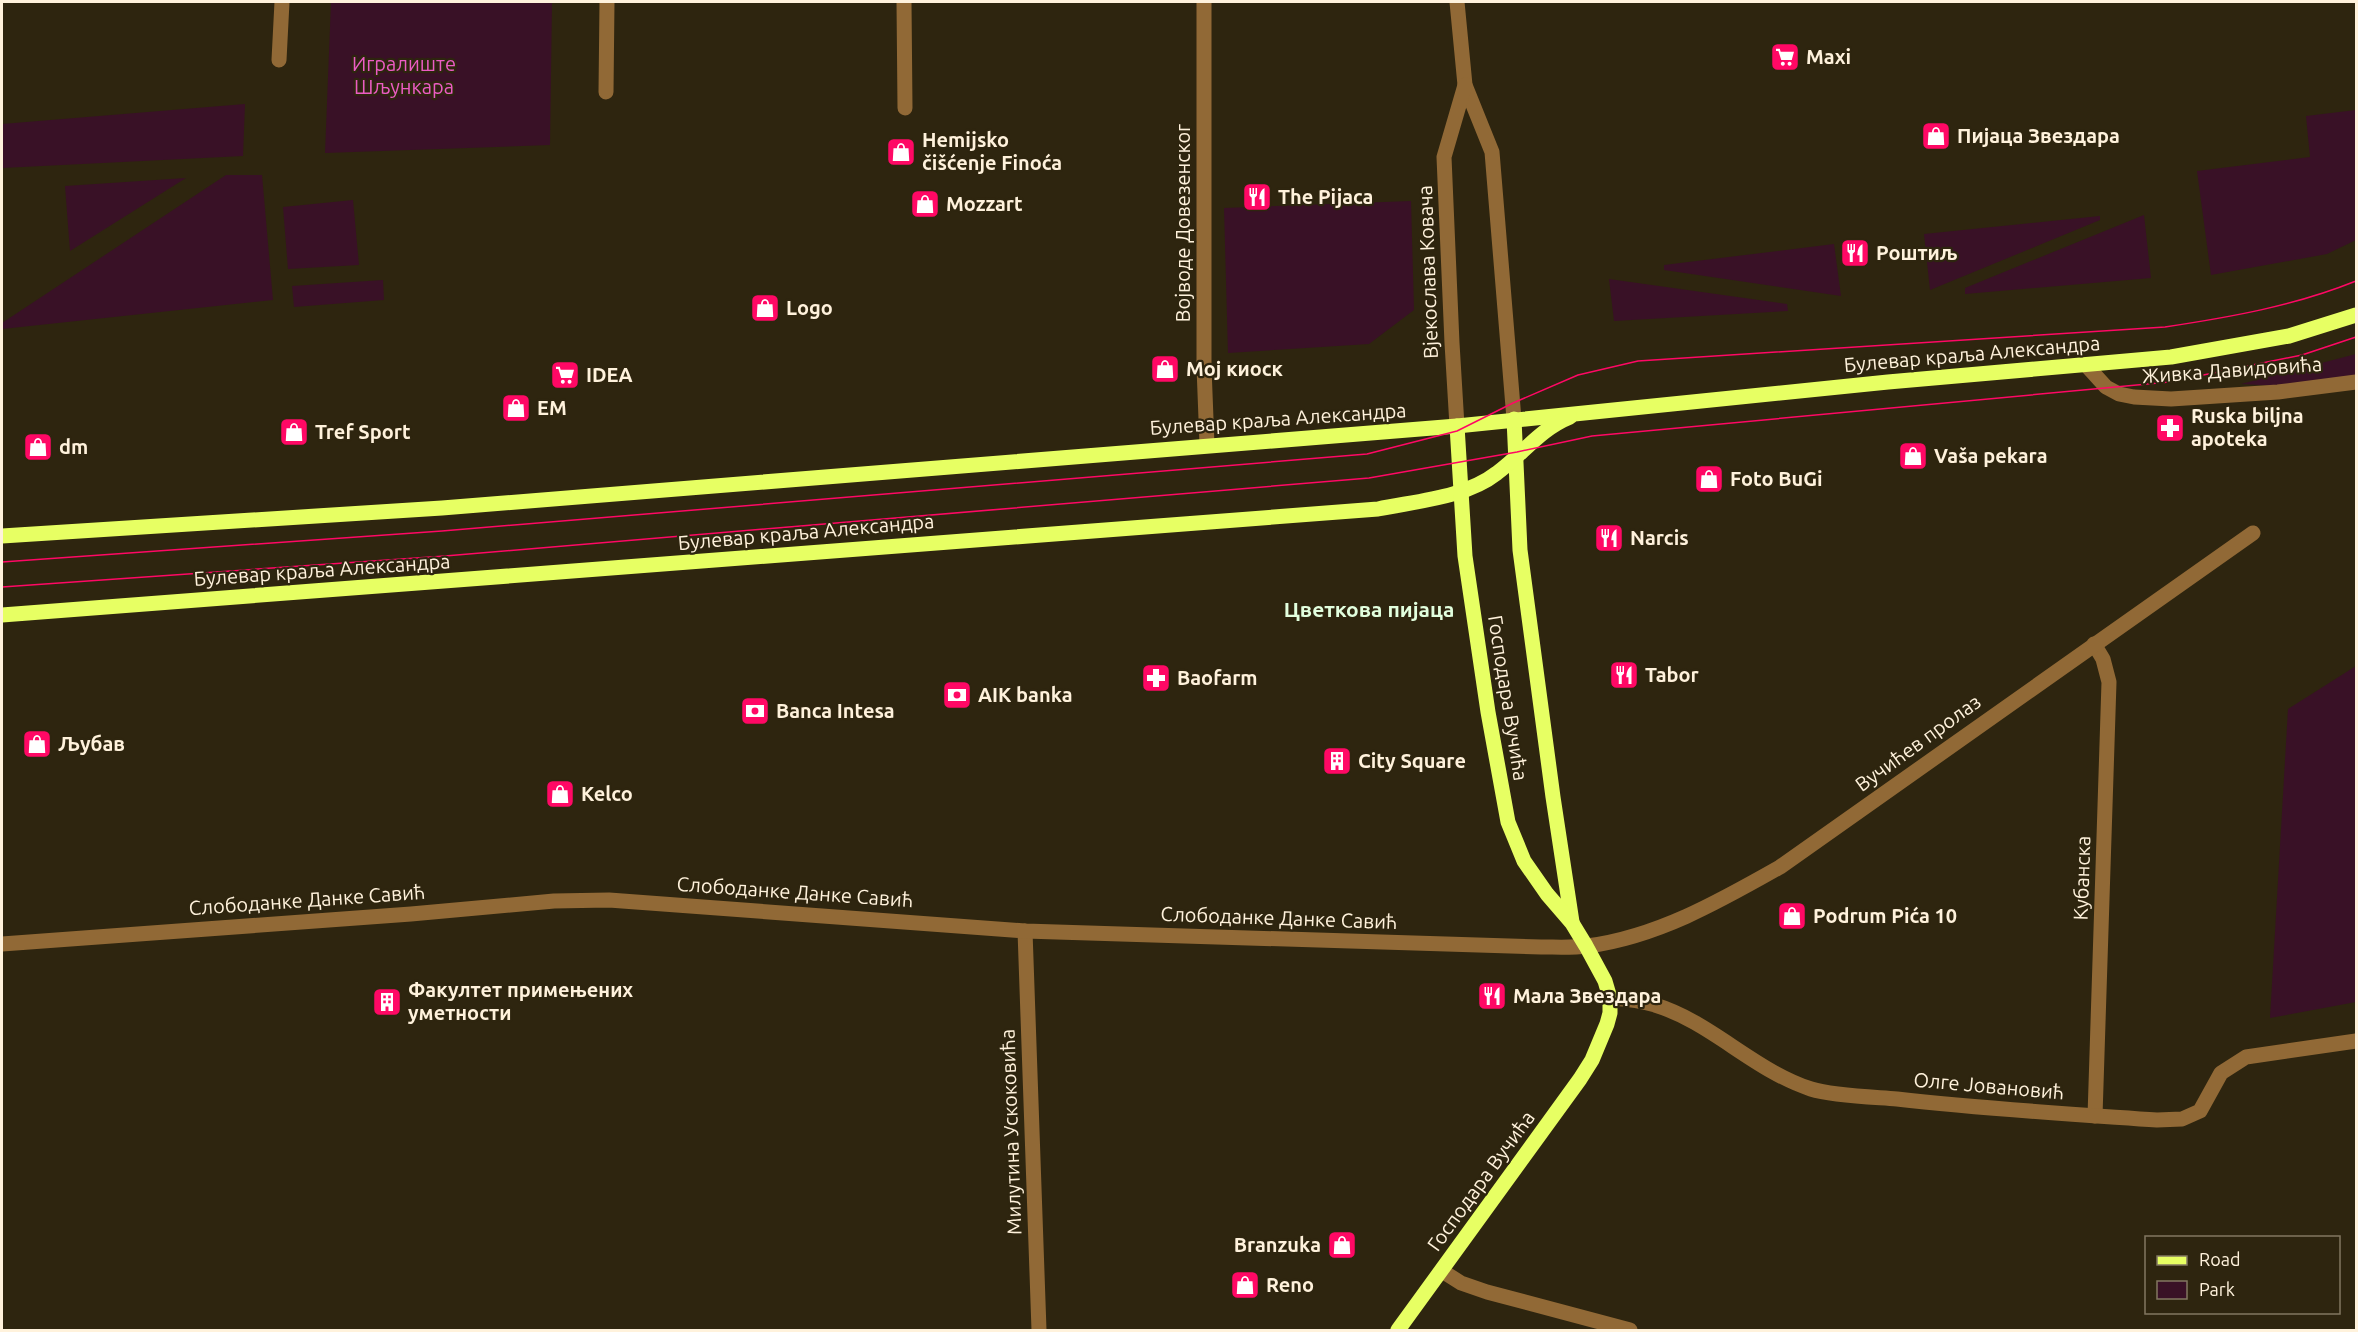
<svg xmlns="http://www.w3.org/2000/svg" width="2358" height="1332" font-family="Ubuntu,sans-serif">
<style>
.green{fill:#391126}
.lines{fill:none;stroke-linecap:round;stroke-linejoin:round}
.minor{stroke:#916936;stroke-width:15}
.major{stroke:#e7ff63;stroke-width:15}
.tram{stroke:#ff0865;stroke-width:1.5}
.labels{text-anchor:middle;stroke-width:4.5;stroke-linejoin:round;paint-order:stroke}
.poi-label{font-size:20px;font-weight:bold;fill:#fff2dc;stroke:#2e250f;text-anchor:start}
.park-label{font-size:20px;fill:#ec5cc4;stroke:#2e250f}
.street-label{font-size:20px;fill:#fff2dc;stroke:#2e250f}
.neighbourhood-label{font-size:21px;font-weight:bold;fill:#e2ffde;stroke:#2e250f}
</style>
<rect width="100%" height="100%" fill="#2e250f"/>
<g class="green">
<path d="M331,2H552L550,145L325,153Z"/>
<path d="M245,104L243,156L2,168V124Z"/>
<path d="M2356,110V240L2327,254L2211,275L2197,171L2310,157L2306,116Z"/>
<path d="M226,175H262L273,300L2,329V323Z"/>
<path d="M186,178L70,251L65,186Z"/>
<path d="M353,200L359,265L288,269L283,207Z"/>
<path d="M1411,201L1414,310L1369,344L1228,353L1224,208Z"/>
<path d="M2144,215L2151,278L1965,294V288Z"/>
<path d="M2100,216V220L1930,290L1924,234Z"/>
<path d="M1834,244L1841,296L1664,270V265Z"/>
<path d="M1609,279L1787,304L1788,311L1614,321Z"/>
<path d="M383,280L384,300L294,307L292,286Z"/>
<path d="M2356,354V376L2278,386L2241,384Z"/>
<path d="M2356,666V1002L2270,1018L2288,709Z"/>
</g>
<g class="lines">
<g class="minor">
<path d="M904,2L905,108"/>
<path d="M1204,2V367L1207,445"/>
<path d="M1457,2L1465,85L1492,152L1514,419"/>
<path d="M279,60L282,2"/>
<path d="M606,92L607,2"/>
<path d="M2086,365L2106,387L2119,394L2134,397L2171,399L2278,392L2356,382"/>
<path d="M1457,426L1452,343L1444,157L1465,85"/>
<path d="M2094,644L2103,659L2109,682L2095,1116"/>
<path d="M1025,931L1039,1330"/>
<path d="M2,944L411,914L554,901L609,900L1025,931L1541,947C1556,947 1572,948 1587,946C1657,937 1720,901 1780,867L2253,533"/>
<path d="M1610,998C1626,999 1640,1000 1655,1005C1711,1022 1753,1070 1811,1089C1834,1096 1872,1097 1897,1099C1984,1109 2070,1114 2157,1120L2182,1119L2200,1111L2221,1073L2246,1057L2356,1041"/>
<path d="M1442,1271L1461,1283L1487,1292L1630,1330"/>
</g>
<g class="major">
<path d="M1514,419L1520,550L1553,797L1572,922"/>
<path d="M2,536L442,508L1457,426L1888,382L2171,357L2289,336L2356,315"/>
<path d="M2,615L1378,509C1416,501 1465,498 1497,473C1523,454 1540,429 1570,417"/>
<path d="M1398,1330L1580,1079L1592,1060L1607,1024L1610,1013V998L1605,981L1586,946L1572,923L1547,894L1524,861L1508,822L1488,712L1465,556L1457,426"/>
</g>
<g class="tram">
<path d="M2,562L442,531L1367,454L1457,431L1513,403L1578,375L1638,361L2165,327C2231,317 2294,306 2356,281"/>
<path d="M2,587L445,556L1369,478L1517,452L1592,436L2169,382L2302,355L2356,337"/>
</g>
</g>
<defs>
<g id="supermarket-square" transform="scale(1.5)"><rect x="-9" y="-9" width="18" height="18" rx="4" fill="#ff0865" stroke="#2e250f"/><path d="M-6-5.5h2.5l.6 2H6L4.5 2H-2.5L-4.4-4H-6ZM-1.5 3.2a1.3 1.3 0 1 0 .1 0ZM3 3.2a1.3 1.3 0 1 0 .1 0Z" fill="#fff"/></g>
<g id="shop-square" transform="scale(1.5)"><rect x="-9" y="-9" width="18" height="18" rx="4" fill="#ff0865" stroke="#2e250f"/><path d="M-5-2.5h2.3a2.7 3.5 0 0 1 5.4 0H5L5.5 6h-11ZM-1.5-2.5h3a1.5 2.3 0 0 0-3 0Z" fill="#fff"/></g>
<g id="restaurant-square" transform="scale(1.5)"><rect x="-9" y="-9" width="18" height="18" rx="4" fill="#ff0865" stroke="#2e250f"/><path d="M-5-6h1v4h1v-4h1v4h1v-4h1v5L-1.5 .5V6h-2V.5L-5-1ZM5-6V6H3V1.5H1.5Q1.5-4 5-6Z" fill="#fff"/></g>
<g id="pharmacy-square" transform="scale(1.5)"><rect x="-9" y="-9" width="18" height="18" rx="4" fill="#ff0865" stroke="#2e250f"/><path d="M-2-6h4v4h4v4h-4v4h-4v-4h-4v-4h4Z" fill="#fff"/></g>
<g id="bank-square" transform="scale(1.5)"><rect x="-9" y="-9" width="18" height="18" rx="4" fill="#ff0865" stroke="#2e250f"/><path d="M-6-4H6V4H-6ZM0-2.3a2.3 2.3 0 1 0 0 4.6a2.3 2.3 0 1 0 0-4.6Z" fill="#fff"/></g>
<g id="building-square" transform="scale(1.5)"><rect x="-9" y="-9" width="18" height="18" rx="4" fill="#ff0865" stroke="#2e250f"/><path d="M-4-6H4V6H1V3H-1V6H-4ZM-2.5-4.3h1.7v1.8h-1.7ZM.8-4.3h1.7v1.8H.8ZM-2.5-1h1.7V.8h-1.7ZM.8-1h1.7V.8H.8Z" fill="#fff"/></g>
</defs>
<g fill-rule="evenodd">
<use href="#supermarket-square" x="1785" y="57"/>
<use href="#shop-square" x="1936" y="136"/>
<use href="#shop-square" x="901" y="152"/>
<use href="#restaurant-square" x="1257" y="197"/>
<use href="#shop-square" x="925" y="204"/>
<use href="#restaurant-square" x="1855" y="253"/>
<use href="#shop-square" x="765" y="308"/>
<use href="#shop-square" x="1165" y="369"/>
<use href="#supermarket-square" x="565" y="375"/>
<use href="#shop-square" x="516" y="408"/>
<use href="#pharmacy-square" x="2170" y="428"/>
<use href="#shop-square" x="294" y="432"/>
<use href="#shop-square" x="38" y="447"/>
<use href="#shop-square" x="1913" y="456"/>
<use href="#shop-square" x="1709" y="479"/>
<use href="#restaurant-square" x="1609" y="538"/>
<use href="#restaurant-square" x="1624" y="675"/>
<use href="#pharmacy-square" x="1156" y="678"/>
<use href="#bank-square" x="957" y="695"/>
<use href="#bank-square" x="755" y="711"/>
<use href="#shop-square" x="37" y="744"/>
<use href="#building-square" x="1337" y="761"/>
<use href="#shop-square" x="560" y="794"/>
<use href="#shop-square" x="1792" y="916"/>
<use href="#restaurant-square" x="1492" y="996"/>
<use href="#building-square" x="387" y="1002"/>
<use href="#shop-square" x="1342" y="1245"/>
<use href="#shop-square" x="1245" y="1285"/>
</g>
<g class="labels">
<g class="poi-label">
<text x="1806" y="64">Maxi</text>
<text x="1957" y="143">Пијаца Звездара</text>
<text x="922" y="147">Hemijsko<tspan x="922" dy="23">čišćenje Finoća</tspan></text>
<text x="1278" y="204">The Pijaca</text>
<text x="946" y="211">Mozzart</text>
<text x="1876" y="260">Роштиљ</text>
<text x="786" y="315">Logo</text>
<text x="1186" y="376">Мој киоск</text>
<text x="586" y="382">IDEA</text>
<text x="537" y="415">EM</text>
<text x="2191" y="423">Ruska biljna<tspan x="2191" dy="23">apoteka</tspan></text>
<text x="315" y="439">Tref Sport</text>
<text x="59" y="454">dm</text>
<text x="1934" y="463">Vaša pekara</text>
<text x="1730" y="486">Foto BuGi</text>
<text x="1630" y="545">Narcis</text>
<text x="1645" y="682">Tabor</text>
<text x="1177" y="685">Baofarm</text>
<text x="978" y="702">AIK banka</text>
<text x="776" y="718">Banca Intesa</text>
<text x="58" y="751">Љубав</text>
<text x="1358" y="768">City Square</text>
<text x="581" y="801">Kelco</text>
<text x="1813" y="923">Podrum Pića 10</text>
<text x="408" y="997">Факултет примењених<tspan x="408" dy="23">уметности</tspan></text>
<text x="1513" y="1003">Мала Звездара</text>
<text x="1321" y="1252" text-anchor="end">Branzuka</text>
<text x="1266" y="1292">Reno</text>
</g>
<g class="park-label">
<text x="404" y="71">Игралиште<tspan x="404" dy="23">Шљункара</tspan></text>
</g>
<g class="street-label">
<text transform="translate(1183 223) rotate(-90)" y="7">Војводе Довезенског</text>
<text transform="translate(1428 272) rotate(-92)" y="7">Вјекослава Ковача</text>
<text transform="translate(1972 354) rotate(-5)" y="7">Булевар краља Александра</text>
<text transform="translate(2232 370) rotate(-4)" y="7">Живка Давидовића</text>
<text transform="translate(1278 419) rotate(-4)" y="7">Булевар краља Александра</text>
<text transform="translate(806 532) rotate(-5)" y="7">Булевар краља Александра</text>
<text transform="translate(322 570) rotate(-4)" y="7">Булевар краља Александра</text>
<text transform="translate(1508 698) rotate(81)" y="7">Господара Вучића</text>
<text transform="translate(1918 743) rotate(-36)" y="7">Вучићев пролаз</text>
<text transform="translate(2082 878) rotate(-88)" y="7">Кубанска</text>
<text transform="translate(795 892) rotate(4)" y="7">Слободанке Данке Савић</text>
<text transform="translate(307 900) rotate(-4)" y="7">Слободанке Данке Савић</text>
<text transform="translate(1279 918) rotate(2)" y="7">Слободанке Данке Савић</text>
<text transform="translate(1989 1086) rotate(5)" y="7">Олге Јовановић</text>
<text transform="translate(1011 1132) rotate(-92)" y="7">Милутина Ускоковића</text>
<text transform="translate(1481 1181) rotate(-54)" y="7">Господара Вучића</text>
</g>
<g class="neighbourhood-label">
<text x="1369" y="617">Цветкова пијаца</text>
</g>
</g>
<rect width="2358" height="1332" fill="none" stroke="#fff2dc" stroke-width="6"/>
<rect x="2145" y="1236" width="195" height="78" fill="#2e250f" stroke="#827761" stroke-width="1.5"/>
<rect x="2157" y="1256" width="30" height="9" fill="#e7ff63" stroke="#827761" stroke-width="1.5"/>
<text x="2199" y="1266" font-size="18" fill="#fff2dc">Road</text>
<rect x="2157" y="1281" width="30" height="18" fill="#391126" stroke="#827761" stroke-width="1.5"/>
<text x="2199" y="1296" font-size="18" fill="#fff2dc">Park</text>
</svg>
